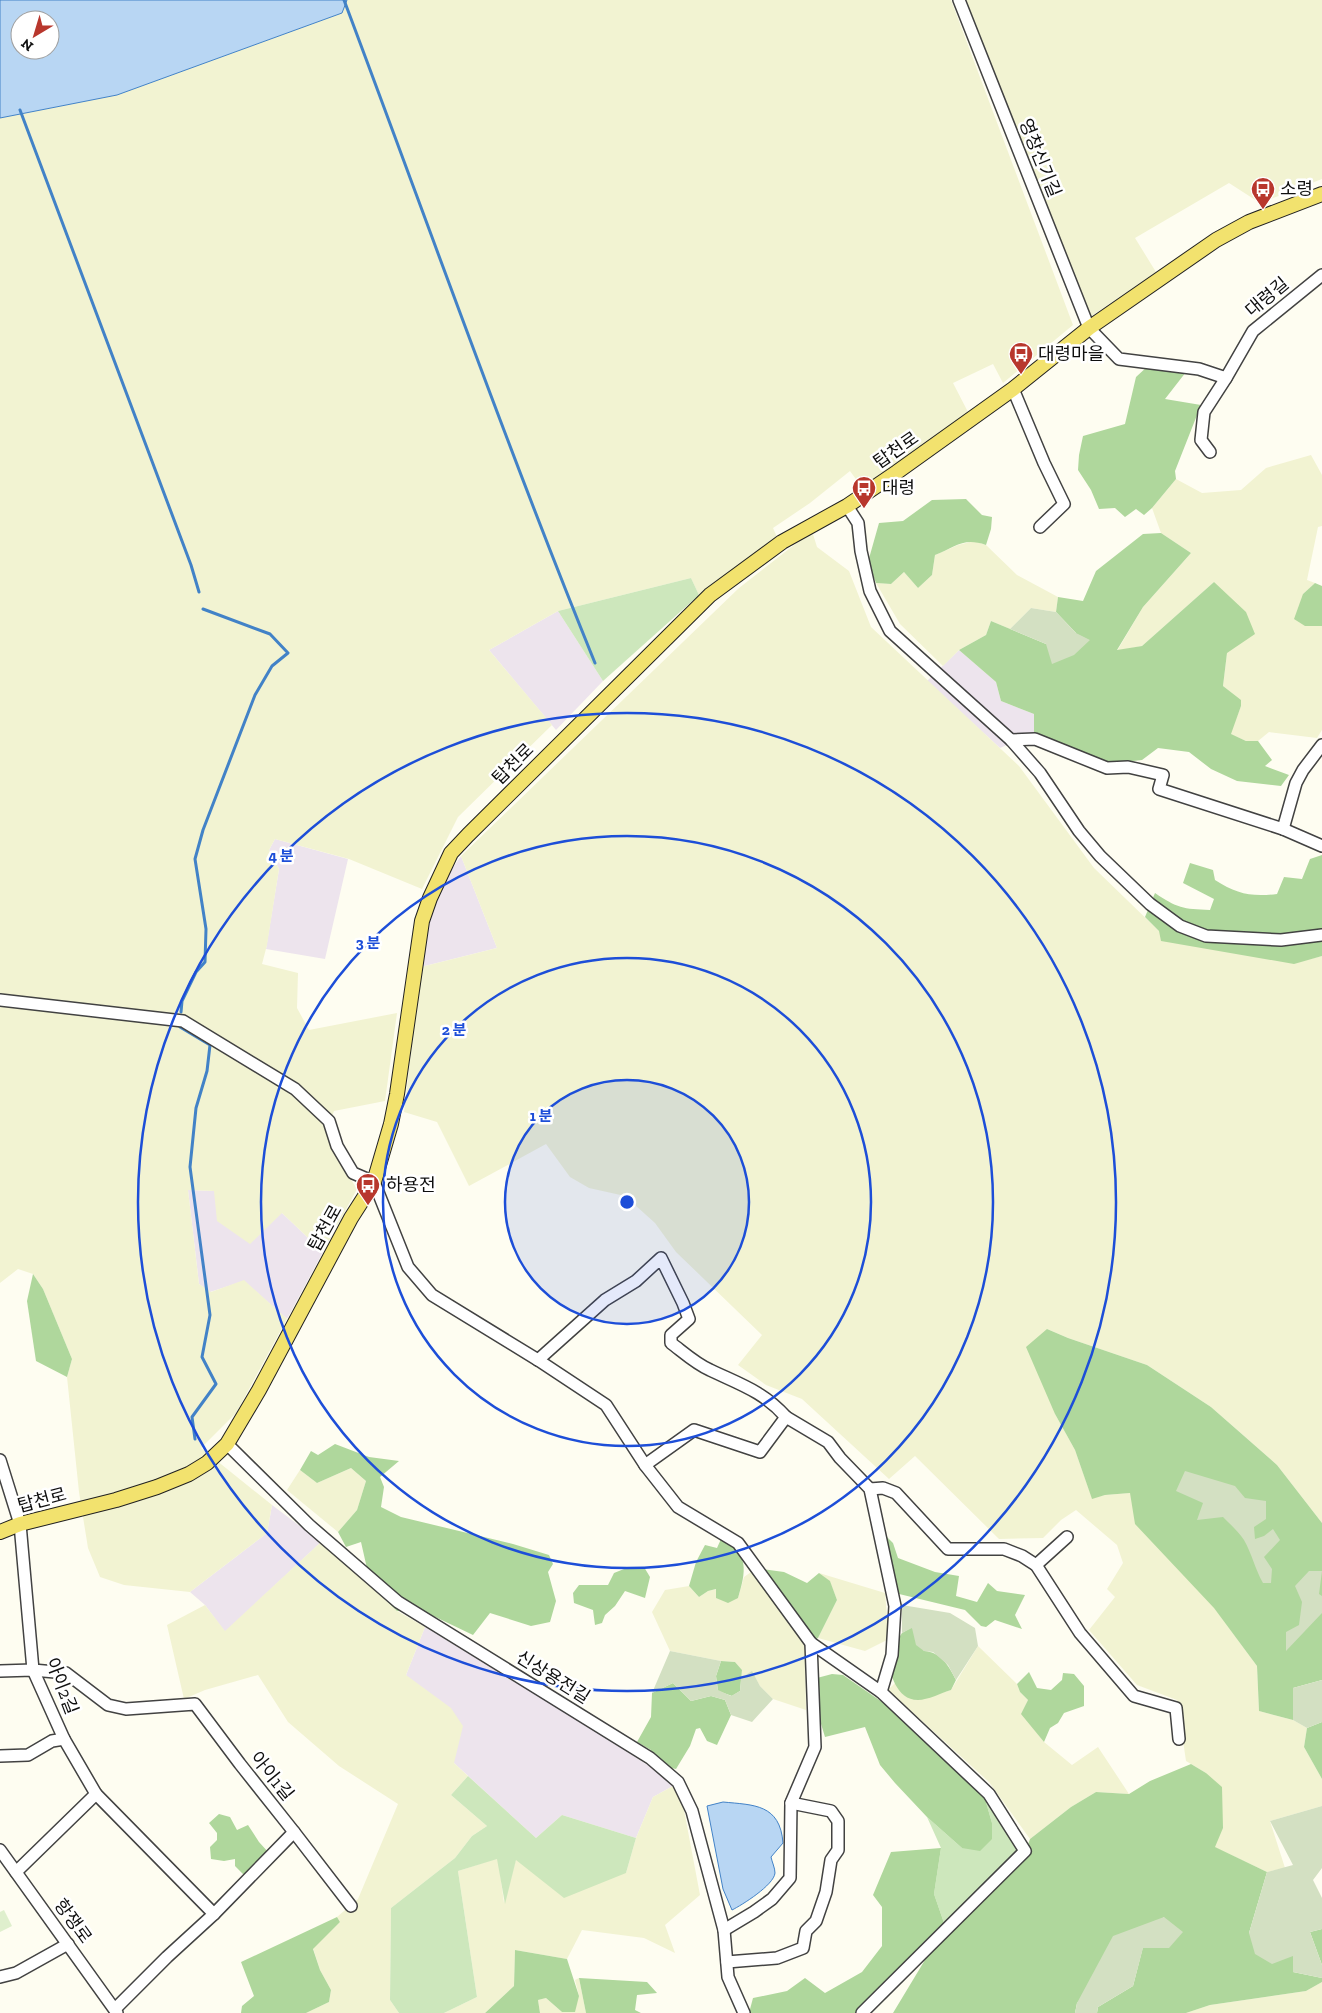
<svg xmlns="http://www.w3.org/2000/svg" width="1322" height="2013" font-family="'Zilla Slab','Noto Sans KR',serif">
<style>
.industrial{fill:#ede4ed}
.farmland{fill:#f2f3d2}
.green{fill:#cde7bc}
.forest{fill:#afd79c}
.cemetery{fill:#d3e0c2}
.pitch{fill:#dfefcd}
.water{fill:#b8d6f3;stroke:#4282c7;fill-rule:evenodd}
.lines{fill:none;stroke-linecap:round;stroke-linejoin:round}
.stream{stroke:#4282c7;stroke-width:3}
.minor-casing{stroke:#424242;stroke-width:14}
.major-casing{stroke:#202020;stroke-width:16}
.minor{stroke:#fff;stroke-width:11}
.major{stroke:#f2e26e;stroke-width:14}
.ring{fill:none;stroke:#1d4ed8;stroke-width:2.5}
.labels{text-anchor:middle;stroke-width:5;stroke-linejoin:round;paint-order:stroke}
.street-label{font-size:18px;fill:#0f0f0f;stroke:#fff}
.poi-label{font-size:18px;fill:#0f0f0f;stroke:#fff;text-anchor:start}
.centre{fill:#1d4ed8;stroke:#fff;stroke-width:2.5}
.ring-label{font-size:15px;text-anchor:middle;font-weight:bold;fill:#1d4ed8;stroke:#fff;stroke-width:5;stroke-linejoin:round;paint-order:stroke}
</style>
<rect width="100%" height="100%" fill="#fefdf1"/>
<g class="industrial">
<path d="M558,611L603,681L556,730L489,650Z"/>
<path d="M959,650L996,682L1001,701L1034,714V733L1000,748L927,681Z"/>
<path d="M275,839L348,859L325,959L266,949L279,869L269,850Z"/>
<path d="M461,856L497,948L421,967L425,932L433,903L445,879Z"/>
<path d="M188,1190L214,1191L282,1213L323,1252L287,1319L244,1281L210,1292L199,1284Z"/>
<path d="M272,1505L321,1542L225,1632L205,1605L190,1592L267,1533Z"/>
<path d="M425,1627L584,1724L649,1766L673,1786L653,1797L636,1838L562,1815L536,1838L454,1763L406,1675Z"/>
</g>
<g class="farmland">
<path d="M347,0H951L1073,325L1003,383L993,364L953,383L968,412L863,489L850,471L810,503L773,528L777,537L699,595L691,578L558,611L489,650L552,725L458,817L422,889L349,859L275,839L269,850L279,869L267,945L262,964L298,973L297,1008L309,1030L397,1013L385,1101L334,1111L326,1133L339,1161L357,1189L323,1252L282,1213L250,1244L217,1221L214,1191L188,1190L199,1284L211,1292L244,1280L287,1319L236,1413L201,1448L272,1505L267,1533L190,1592L124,1585L100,1577L88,1548L79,1492L67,1377L72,1359L43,1289L33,1274L18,1269L0,1283V118L117,95L342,13Z"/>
<path d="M965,0H1322V179L1260,203L1229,183L1135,238L1156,272L1090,317Z"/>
<path d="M1311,455L1322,475V526L1318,527L1307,580L1315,583L1303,594L1305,626H1322V730L1317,738L1269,732L1258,741H1246L1230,734L1241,706V701L1223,686L1227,653L1214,582L1142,646L1117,651L1143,607L1191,553L1161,533L1152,508L1176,479L1202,493L1241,490L1266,468Z"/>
<path d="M812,531L817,547L849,571L871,627L1019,766L1094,868L1159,931L1294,963L1322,956V1523L1277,1465L1211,1407L1147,1365L1068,1338L1047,1329L1055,1414L1075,1450L1092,1498L1105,1495L1130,1493L1257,1666L1259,1711L1293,1720L1307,1728L1304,1747L1322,1779V1806L1270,1821L1285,1868L1267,1872L1214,1847L1223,1827L1206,1773L1186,1761L1177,1700L1137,1685L1089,1630L1115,1597L1107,1589L1123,1563L1117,1545L1076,1510L1061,1520L1043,1538L999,1539L915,1456L889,1479L802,1399L766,1385L738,1365L762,1335L676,1252L655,1223L625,1196L589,1188L570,1177L546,1144L469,1186L437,1122L404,1112L421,967L497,948L461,856L739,588Z"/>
<path d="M974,541L986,545L1017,575L1058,597L1056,612L1031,608L1010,629L991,621L986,635L959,650L943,666L900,624L876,583L891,584L904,572L918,588L932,575L935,555L958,545Z"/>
<path d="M351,1468L366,1481L357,1510L338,1532L287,1490L300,1470L317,1483Z"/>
<path d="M321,1542L397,1611L425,1627L406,1675L451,1708L463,1726L454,1763L468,1776L451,1795L487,1826L472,1836L455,1858L391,1908L390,2000L399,2013H306L329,2002L331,1990L320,1970L313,1948L340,1922L337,1917L358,1899L398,1804L339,1766L288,1722L258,1675L205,1690L184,1699L167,1625L205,1605L225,1631Z"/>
<path d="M751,1572L805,1645L806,1710L773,1699L760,1686L752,1672L741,1678L742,1670L735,1662L721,1661L670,1651L652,1612L665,1590L689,1586L699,1597L708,1591L717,1589L738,1598L744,1577Z"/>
<path d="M819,1573L885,1593L889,1639L865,1651L818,1638L837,1600L830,1582Z"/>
<path d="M978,1646L1017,1684L1020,1692L1028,1700L1022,1714L1044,1742L1072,1765L1098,1747L1129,1794L1096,1792L1071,1807L1030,1839L989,1782L888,1690L895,1683L904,1695L917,1700L951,1690Z"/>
<path d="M673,1786L681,1794L700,1895L665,1925L675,1953L644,1938L582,1930L567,1959L515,1950L514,1986L485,2013H444L477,1997L458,1871L498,1858L504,1903L516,1859L626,1873L636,1838L653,1797Z"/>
<path d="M579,1978L586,2013H540L538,2000L546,1998L562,2012L579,1996L575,1980Z"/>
<path d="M1322,1982V2013H1186L1210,2005L1306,1991Z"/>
</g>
<g class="green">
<path d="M691,578L699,595L603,681L558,611Z"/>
<path d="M468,1776L536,1838L562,1815L636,1838L626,1873L564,1898L516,1860L505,1904L497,1859L458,1871L477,1997L444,2013H399L390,2000L391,1908L455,1858L472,1836L487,1826L451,1795Z"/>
<path d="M983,1792L1019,1851L944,1923L934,1894L941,1848L927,1817L962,1848L992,1823Z"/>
</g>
<g class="forest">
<path d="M1148,366L1186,372L1165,399L1201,405L1175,471L1176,479L1152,508L1144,515L1136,509L1125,517L1115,508L1099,509L1091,490L1078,470L1079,455L1083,436L1125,424L1136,377Z"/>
<path d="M966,499L982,515L992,517L991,529L986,545C963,537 956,547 935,555L932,575L918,588L904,572L891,584L876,583L868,562L879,523L903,521L932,500Z"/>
<path d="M1161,533L1191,553L1143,607L1117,650L1142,646L1214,582L1246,612L1255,634L1227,653L1223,686L1241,700V706L1231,734L1246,741H1258L1272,760L1265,766L1289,775L1281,786L1237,781L1211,769L1189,752L1158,748L1142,760L1106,764L1034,733V714L1001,701L996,682L959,650L986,635L991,621L1046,644L1076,633L1056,612L1058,597L1083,601L1096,571L1143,534Z"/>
<path d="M1315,583L1322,586V626H1305L1294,619L1303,594Z"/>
<path d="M1322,855V956L1294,964L1161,941L1159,931L1145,917L1155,893C1177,908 1183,909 1210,910L1214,899L1183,883L1190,863L1213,870L1215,880C1237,894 1251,897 1277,894L1284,877L1302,879L1310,859Z"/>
<path d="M33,1274L43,1289L72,1359L67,1377L36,1361L27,1301Z"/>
<path d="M1047,1329L1068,1338L1147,1365L1211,1407L1277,1465L1322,1523V1680L1293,1688V1720L1259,1711L1257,1666L1214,1608L1135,1524L1130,1493L1105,1495L1092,1499L1075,1450L1055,1414L1026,1347Z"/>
<path d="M335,1444L369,1457L399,1461L380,1477L384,1487L381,1507L401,1517L513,1544L549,1555L553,1564L548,1572L556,1601L550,1622L531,1626L490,1613L473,1635L425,1612L397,1611L371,1586L361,1542L346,1547L338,1532L357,1510L366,1481L351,1468L317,1483L300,1470L311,1451L318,1455Z"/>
<path d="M882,1532L893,1543L898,1558L935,1572L959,1576L956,1596L977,1602L988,1583L997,1591L1025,1595L1015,1615L1022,1629L995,1620L986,1627L981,1626L965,1610L895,1593Z"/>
<path d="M721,1539C750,1552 746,1572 738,1598L728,1603L716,1598V1589L708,1591L699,1597L689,1586L696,1562L705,1545L717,1548Z"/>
<path d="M629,1567H644L650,1577L645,1598L625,1591L615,1606L605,1615L602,1623L595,1625L593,1610L574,1603L573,1593L579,1585H608L614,1573Z"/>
<path d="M747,1567L784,1572L807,1583L819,1573L830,1581L837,1600L818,1638L805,1645Z"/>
<path d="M912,1627L924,1651C941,1652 949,1666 956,1680L951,1690C941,1693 928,1700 918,1700C896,1700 890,1673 887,1656L902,1633Z"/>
<path d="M721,1661L735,1662L742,1670L740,1691L732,1696L718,1691L716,1676Z"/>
<path d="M1029,1672L1037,1688L1051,1690L1062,1680L1063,1673L1074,1674L1084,1686V1706L1064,1713L1058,1723L1050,1728L1044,1742L1021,1714L1028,1700L1020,1692L1017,1684Z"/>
<path d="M832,1674L843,1675L898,1713L983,1792L992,1823V1839L980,1851L962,1848L927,1817L895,1783L880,1765L865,1727L825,1737L818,1714L817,1678Z"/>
<path d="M673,1683L691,1701L711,1696L725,1700L731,1715L717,1745L707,1741L700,1728L696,1729L690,1746L676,1769L666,1767L651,1754V1750L637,1742L651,1717L652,1693Z"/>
<path d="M1322,1722V1779L1304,1747L1307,1728Z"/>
<path d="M1191,1764L1206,1773L1222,1787L1223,1828L1215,1847L1267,1872L1249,1933L1293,1956V1972L1322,1978V1982L1306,1991L1210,2005L1186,2013H1097L1098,2007L1133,1986L1143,1947L1169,1948L1164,1917L1077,2003L1075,2013H893L931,1950L1021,1863L1030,1839L1071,1807L1096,1792L1129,1794L1150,1781Z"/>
<path d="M219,1814L230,1817L237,1830L248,1825L259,1842L269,1853L245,1876L235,1866V1859L224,1861L211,1859L210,1847L217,1840V1833L209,1823Z"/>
<path d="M941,1848L934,1894L944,1923L924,1942L893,1988L856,2013H749L753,1998L787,1991L805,1978L825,1993L862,1972L882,1946V1907L873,1895L891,1852Z"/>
<path d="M337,1917L340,1922L313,1949L320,1970L331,1990L329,2002L306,2013H241L242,2006L254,1996L241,1962Z"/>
<path d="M1322,1929V1965L1310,1932Z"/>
<path d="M515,1950L567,1959L579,1996L575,2012H562L546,1998L538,2000L540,2013H485L514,1986Z"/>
<path d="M579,1978L647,1982L657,1993L637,1995L635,2010L641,2013H586Z"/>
</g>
<g class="cemetery">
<path d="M1031,608L1056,612L1076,633L1090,640L1074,655L1052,664L1046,644L1010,629Z"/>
<path d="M1185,1471L1235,1486L1245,1498L1266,1501V1519L1254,1527L1255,1539L1264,1536L1273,1529L1280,1540L1264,1557L1272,1569L1271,1583H1263C1255,1569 1252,1554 1244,1540C1239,1532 1230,1524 1223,1517L1197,1520L1203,1503L1176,1491Z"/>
<path d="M1309,1571H1322L1319,1594L1322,1596V1613L1286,1651V1632L1299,1625L1302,1602L1295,1586Z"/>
<path d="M902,1605L950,1613L975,1628L978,1646L956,1680L948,1665L933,1652L924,1651L916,1645L912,1628L902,1633Z"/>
<path d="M670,1651L721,1661L716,1676L718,1690L731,1696L740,1691L741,1678L752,1671L760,1686L773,1699L752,1722L731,1715L725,1700L711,1696L691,1701L673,1683L652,1693Z"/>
<path d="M1322,1680V1722L1307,1728L1293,1720V1688Z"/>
<path d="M1322,1806V1868L1313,1880L1322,1898V1929L1310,1932L1322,1965V1978L1293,1972V1956L1272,1964L1255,1954L1249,1933L1267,1872L1293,1865L1270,1821Z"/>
<path d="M1164,1917L1183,1932L1169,1948H1143L1133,1986L1098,2007L1097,2013H1075L1077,2003L1113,1936Z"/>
</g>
<path class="pitch" d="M4,1910L12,1926L0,1932V1912Z"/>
<g class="water">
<path d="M0,0H347L342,13L117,95L0,118ZM20,20H50V50H20Z"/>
<path d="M723,1802C754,1805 780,1804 783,1843L771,1857C772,1862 775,1868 775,1873C774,1885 742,1905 732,1910L723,1889L707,1806Z"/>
</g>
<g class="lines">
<g class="stream">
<path d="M344,0C427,221 506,444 595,663"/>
<path d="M20,110L191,565L199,592"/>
<path d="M181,1012L182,1001L196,972L205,962L206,929L195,859L203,830L255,695L272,666L288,653L270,634L203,609"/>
<path d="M180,1027L210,1045L207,1071L196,1108L190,1167L210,1315L202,1357L216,1384L192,1417L195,1439"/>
</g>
<g class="minor-casing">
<g id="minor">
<path d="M959,0L1089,328L1119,359L1199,369L1226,378L1253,331L1322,275"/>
<path d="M1013,389L1044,463L1064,504L1040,527"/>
<path d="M1210,452L1201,440L1204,412L1226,378"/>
<path d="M847,506L858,523L861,551L870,591L890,631L1011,740L1040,773L1079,831L1100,856L1150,904L1180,926L1206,936L1281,940L1322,935"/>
<path d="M1011,740L1035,739L1107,768L1128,767L1163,775L1159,789L1283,829L1296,783L1303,770L1322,745"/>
<path d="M1283,829L1322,846"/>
<path d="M0,1000L183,1021L295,1089L329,1121L337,1146L353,1173L374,1182L408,1267L432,1295L538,1360L606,1405L645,1465L678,1507L738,1543L811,1643L815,1747L791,1803L790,1878L772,1899L754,1912L724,1930"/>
<path d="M538,1360L605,1300L636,1281L661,1258L683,1303L689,1319L671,1335V1343C683,1352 696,1364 710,1370C739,1384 763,1391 786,1417"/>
<path d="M227,1444L309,1525L398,1602L650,1758L678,1782L692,1811L724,1930L728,1977L744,2013"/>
<path d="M0,1460L20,1524L33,1670L64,1739L96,1794L16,1872"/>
<path d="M645,1465L694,1430L760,1452L786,1417L828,1442L840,1458L870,1489L895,1606L892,1655L881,1692"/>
<path d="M870,1489L883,1488L896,1493L948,1549H1004L1022,1556L1036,1565L1080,1633L1134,1696L1176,1708L1179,1739"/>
<path d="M1036,1565L1067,1537"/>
<path d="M811,1643L881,1692L989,1794L1025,1851L862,2013"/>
<path d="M0,1671L33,1670L66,1673L108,1705L126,1709L195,1704L240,1764L294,1832L351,1906"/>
<path d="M0,1756L28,1755L52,1741L64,1739"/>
<path d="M96,1794L214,1914"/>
<path d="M0,1850L117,2013"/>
<path d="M727,1962L777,1958L803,1948L806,1931L816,1921L826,1892L831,1860L838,1850V1821L831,1811L791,1803"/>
<path d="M0,1977L16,1973L68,1944"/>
<path d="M115,2009L167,1957L214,1914L294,1832"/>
</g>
</g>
<g class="major-casing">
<path id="major" d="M0,1532L20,1524L116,1500L157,1487L189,1474L207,1463L227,1444L259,1390L351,1218L374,1182L391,1124L397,1094L422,921L430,898L451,853L468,835L710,595L782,542L847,506L897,472L1013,389L1089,328L1216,240L1249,222L1322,194"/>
</g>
<use href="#minor" class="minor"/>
<use href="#major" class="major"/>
</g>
<circle cx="627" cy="1202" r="122" fill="#1d4ed8" fill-opacity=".12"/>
<g class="ring">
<circle cx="627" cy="1202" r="122"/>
<circle cx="627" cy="1202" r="244"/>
<circle cx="627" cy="1202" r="366"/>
<circle cx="627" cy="1202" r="489"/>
</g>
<defs>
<g id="bus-pin" transform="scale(1.25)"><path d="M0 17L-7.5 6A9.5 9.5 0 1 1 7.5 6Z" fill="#b8372d" stroke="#fff"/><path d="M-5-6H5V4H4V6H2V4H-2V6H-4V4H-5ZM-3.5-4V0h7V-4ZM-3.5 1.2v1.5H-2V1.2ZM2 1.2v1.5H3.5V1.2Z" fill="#fff"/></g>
</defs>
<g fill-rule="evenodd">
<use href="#bus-pin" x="1263" y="189"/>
<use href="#bus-pin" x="1021" y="354"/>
<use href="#bus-pin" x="864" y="488"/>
<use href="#bus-pin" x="368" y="1185"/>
</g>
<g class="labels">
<g class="street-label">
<text transform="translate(1040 158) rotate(68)" y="6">영창신기길</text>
<text transform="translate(1267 297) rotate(-40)" y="6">대령길</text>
<text transform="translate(896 450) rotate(-35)" y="6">탑천로</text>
<text transform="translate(513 764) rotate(-45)" y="6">탑천로</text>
<text transform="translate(325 1228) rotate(-61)" y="6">탑천로</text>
<text transform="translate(42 1500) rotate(-15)" y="6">탑천로</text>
<text transform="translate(553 1677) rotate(32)" y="6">신상용전길</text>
<text transform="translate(62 1686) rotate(69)" y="6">아이2길</text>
<text transform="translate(272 1776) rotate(51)" y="6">아이1길</text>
<text transform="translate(73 1921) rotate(54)" y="6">항쟁로</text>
</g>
<g class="poi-label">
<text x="1280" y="195">소령</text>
<text x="1038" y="360">대령마을</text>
<text x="882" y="494">대령</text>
<text x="386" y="1191">하용전</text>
</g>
</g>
<circle cx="627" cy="1202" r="8" class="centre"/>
<g class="ring-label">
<text x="281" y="861">4 분</text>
<text x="368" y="948">3 분</text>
<text x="454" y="1035">2 분</text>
<text x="541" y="1121">1 분</text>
</g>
<g transform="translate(35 35) rotate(218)"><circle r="24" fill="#ffffff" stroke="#9f9f9f"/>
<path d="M0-4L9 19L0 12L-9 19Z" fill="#b8372d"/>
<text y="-8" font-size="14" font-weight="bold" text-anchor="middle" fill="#0f0f0f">N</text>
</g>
</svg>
